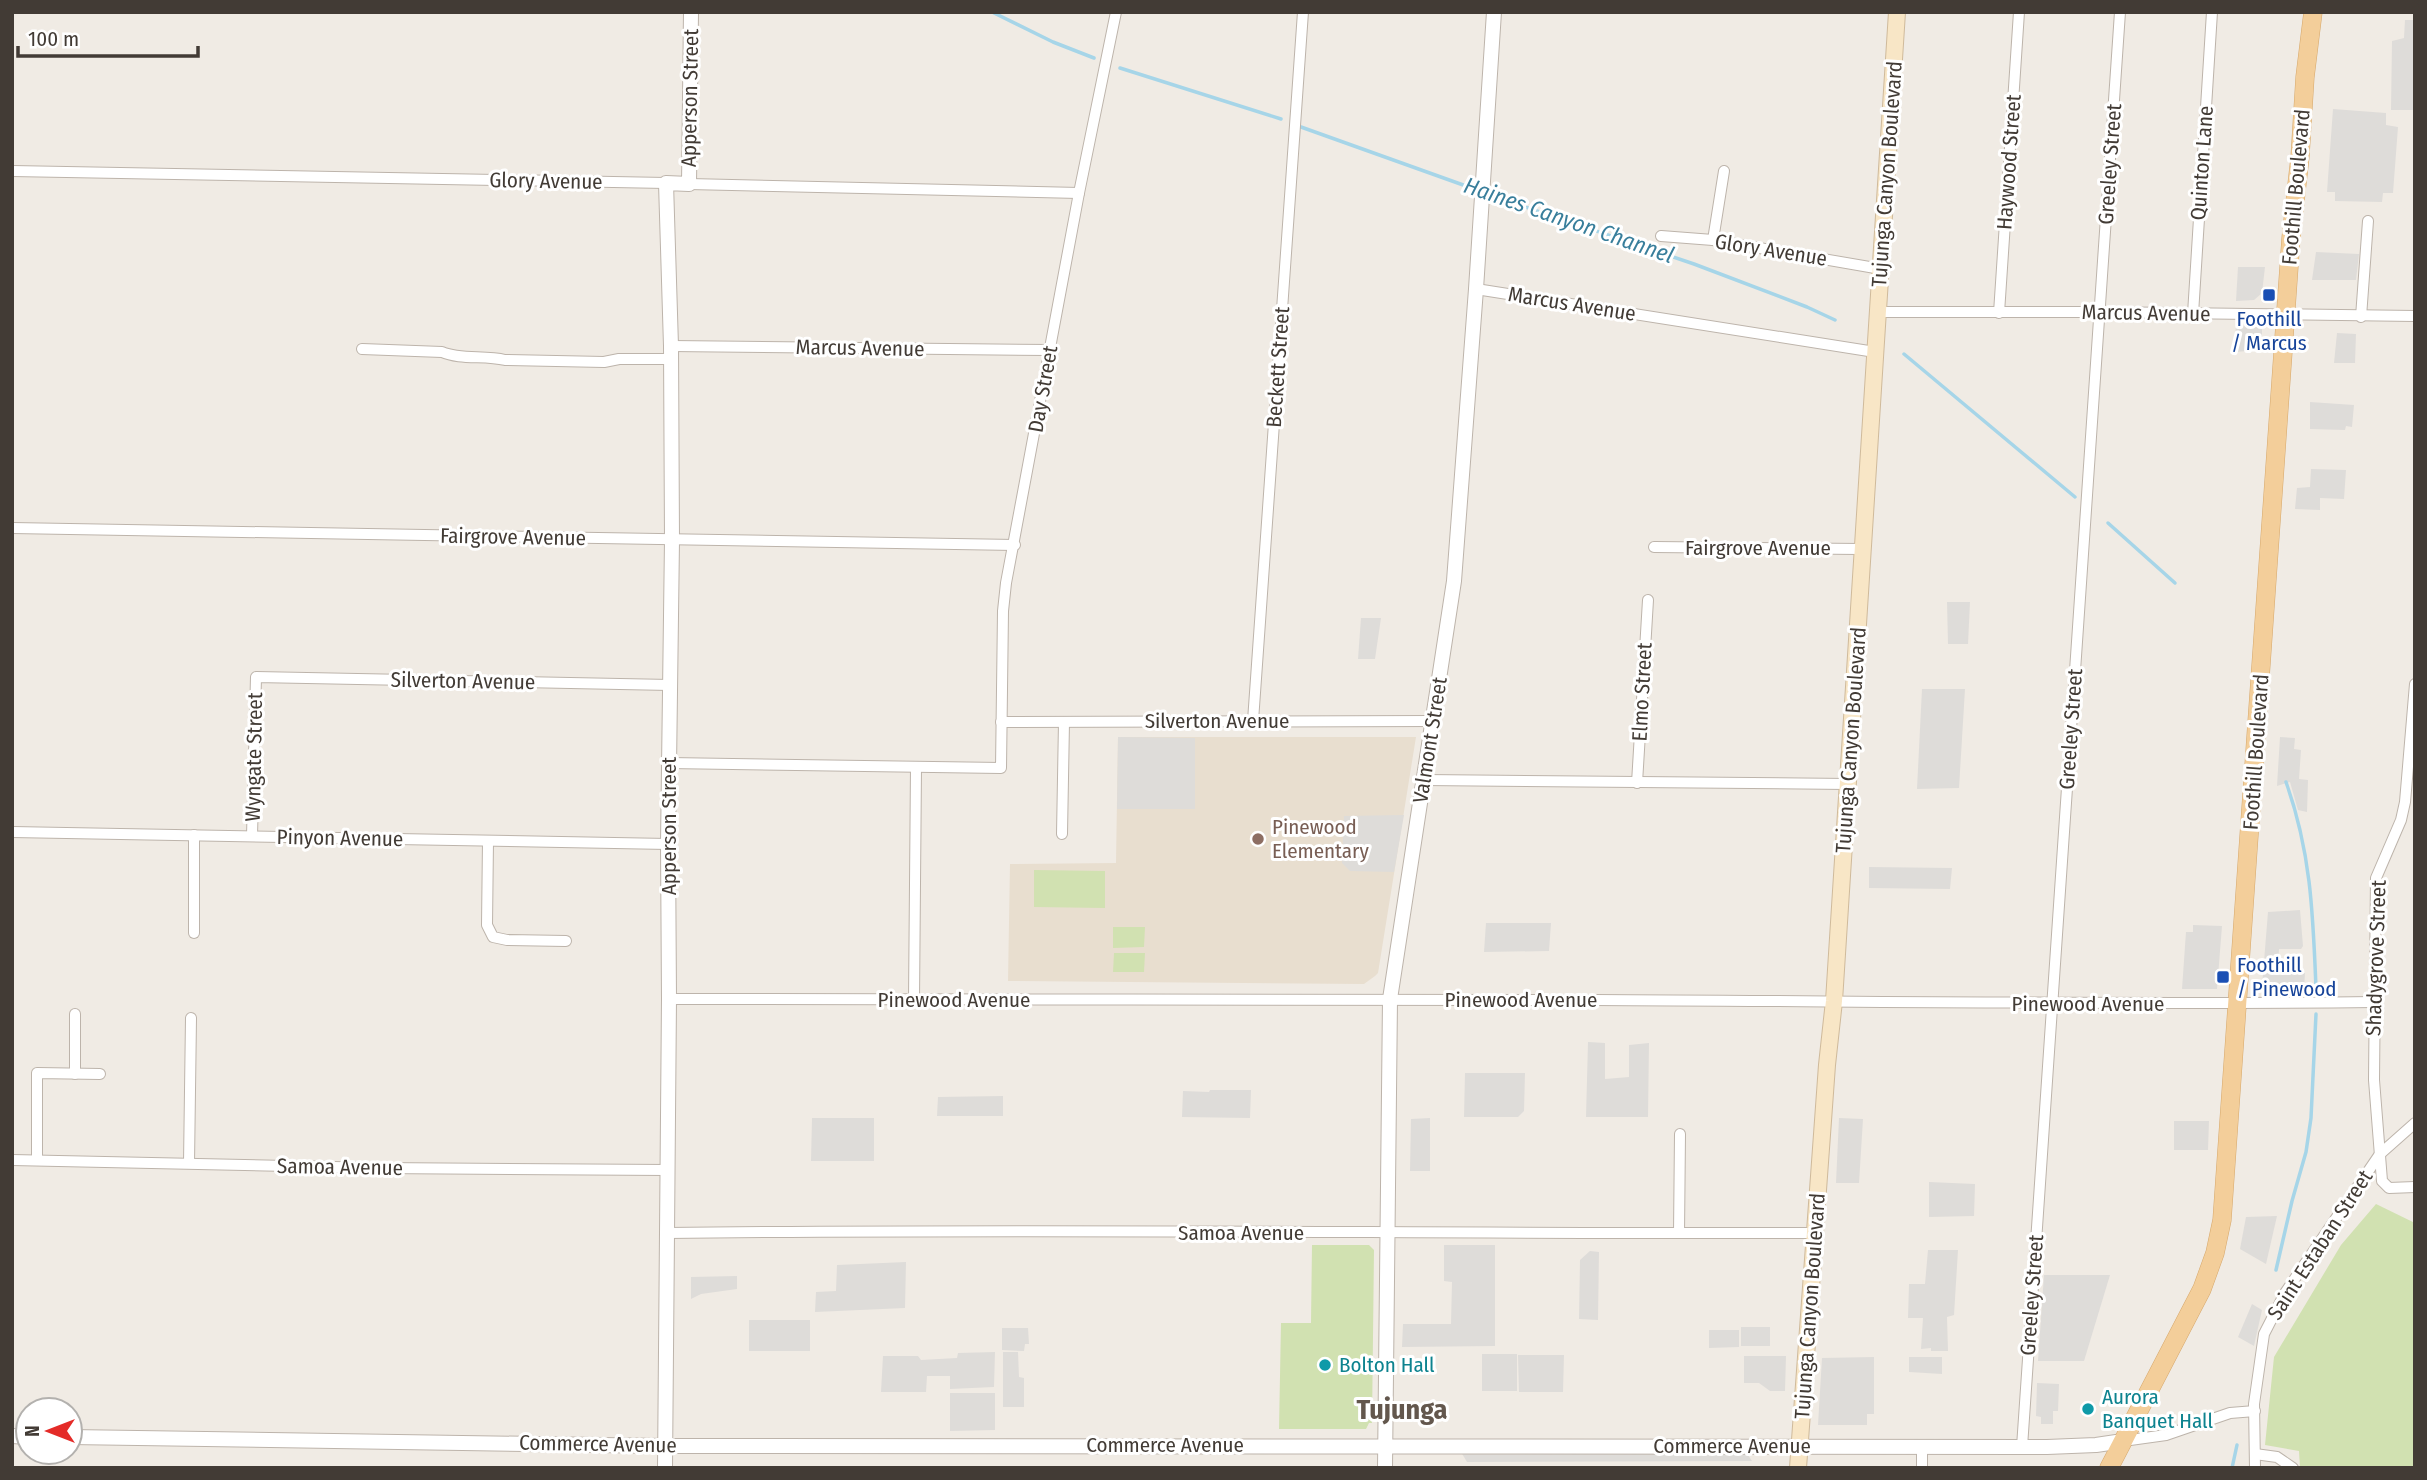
<svg xmlns="http://www.w3.org/2000/svg" width="2427" height="1480" font-family="'Fira Sans Condensed',sans-serif">
<style>
.education{fill:#e8decf}
.green{fill:#d1e1b1}
.parking{fill:#dedcd9}
.lines{fill:none;stroke-linecap:round;stroke-linejoin:round}
.stream{stroke:#a6d5e8;stroke-width:3.5}
.minor-casing{stroke:#bdb4ab;stroke-width:12}
.tertiary-casing{stroke:#bdb4ab;stroke-width:16}
.secondary-casing{stroke:#cfba9b;stroke-width:18}
.primary-casing{stroke:#d6a86c;stroke-width:19}
.minor{stroke:#fff;stroke-width:10}
.tertiary{stroke:#fff;stroke-width:14}
.secondary{stroke:#f8e6c6;stroke-width:16}
.primary{stroke:#f3ce9a;stroke-width:18}
.transit-dot{fill:#1a4fb4;stroke:#fff;stroke-width:2.5}
.education-dot{fill:#8d6e63;stroke:#fff;stroke-width:2.5}
.culture-dot{fill:#0f9aa8;stroke:#fff;stroke-width:2.5}
.labels{text-anchor:middle;stroke-width:6;stroke-linejoin:round;paint-order:stroke}
.street-label{font-size:21px;fill:#423b35;stroke:#fff}
.transit-label{font-size:21px;fill:#164399;stroke:#fff}
.education-label{font-size:21px;fill:#785e54;stroke:#fff;text-anchor:start}
.culture-label{font-size:21px;fill:#0d838f;stroke:#fff;text-anchor:start}
.water-label{font-size:23px;font-style:italic;fill:#387e9b;stroke:#fff}
.district-label{font-size:28px;font-weight:bold;fill:#63574d;stroke:#fff}
</style>
<rect width="100%" height="100%" fill="#f0ebe4"/>
<path class="education" d="M1118,737H1416L1378,973L1375,976L1364,984L1008,981L1010,864L1116,863Z"/>
<g class="green">
<path d="M1034,870L1105,871V908L1034,907Z"/>
<path d="M1113,927H1145L1144,947L1113,948Z"/>
<path d="M1114,953H1145L1144,972H1113Z"/>
<path d="M2376,1204L2415,1223V1468H2300L2299,1451L2265,1445L2274,1357L2341,1245Z"/>
<path d="M1312,1245H1369L1374,1250L1372,1423H1369L1366,1429H1279L1281,1323H1311Z"/>
</g>
<g class="parking">
<path d="M2405,20H2415V110H2391L2392,41L2404,38Z"/>
<path d="M2333,109L2386,113V125L2398,127L2393,193H2383L2382,202L2335,201V192H2327Z"/>
<path d="M2316,252L2359,254L2356,280H2312Z"/>
<path d="M2238,267H2265L2262,293L2254,300L2236,301Z"/>
<path d="M2262,325V350L2234,352L2236,326Z"/>
<path d="M2337,333L2356,334L2355,363H2334Z"/>
<path d="M2310,402L2354,405L2352,427L2346,426L2345,430L2310,429Z"/>
<path d="M2311,469L2346,470L2344,499L2320,498V510L2295,509L2297,488L2310,487Z"/>
<path d="M1947,602H1970L1968,644H1948Z"/>
<path d="M1361,618H1381L1375,659H1358Z"/>
<path d="M1922,689H1965L1959,788L1917,789Z"/>
<path d="M1118,737L1195,738V809H1117Z"/>
<path d="M2280,737L2295,738L2294,749L2301,750L2299,779L2308,780L2307,812L2298,810L2290,782L2277,786Z"/>
<path d="M1404,815L1394,872L1350,871L1342,863L1344,816Z"/>
<path d="M1869,867L1952,868L1950,889L1869,888Z"/>
<path d="M2300,910L2303,946L2301,949H2279L2278,971L2305,973L2304,989L2265,990L2262,986L2268,912Z"/>
<path d="M1486,923H1551L1549,951L1484,952Z"/>
<path d="M2193,925L2222,926L2217,989H2182L2186,932H2193Z"/>
<path d="M1588,1042L1605,1043V1079L1629,1077V1045L1649,1043L1648,1117H1586Z"/>
<path d="M1465,1073H1525L1524,1111L1518,1117H1464Z"/>
<path d="M1210,1090H1251L1250,1118L1182,1117L1183,1091L1209,1092Z"/>
<path d="M1003,1096V1116H937L938,1097Z"/>
<path d="M812,1118H874V1161H811Z"/>
<path d="M1430,1118V1171H1410L1411,1119Z"/>
<path d="M1839,1118L1863,1119L1859,1183H1836Z"/>
<path d="M2174,1121H2209L2208,1150H2174Z"/>
<path d="M1929,1182L1975,1184L1974,1216L1929,1217Z"/>
<path d="M2277,1216L2266,1264L2240,1249L2246,1217Z"/>
<path d="M1444,1245H1495V1346L1402,1347L1403,1324H1451L1452,1282L1444,1281Z"/>
<path d="M1928,1250H1958L1954,1315L1947,1317L1948,1351H1931V1348L1921,1349L1923,1318H1908L1909,1284H1925Z"/>
<path d="M1590,1251L1599,1252L1598,1320L1579,1319L1580,1260Z"/>
<path d="M906,1262L905,1308L815,1312L816,1292L836,1291L837,1265Z"/>
<path d="M2044,1275H2110L2084,1361H2038Z"/>
<path d="M737,1276V1289L701,1294L691,1299V1277Z"/>
<path d="M2252,1304L2262,1310L2254,1346L2238,1337Z"/>
<rect x="749" y="1320" width="61" height="31"/>
<rect x="1741" y="1327" width="29" height="19"/>
<path d="M1002,1328H1028L1029,1344H1025L1024,1351L1002,1350Z"/>
<path d="M1709,1330H1739V1347L1709,1348Z"/>
<path d="M995,1352L994,1387L950,1389V1376H927L926,1392H881L883,1356H918L921,1360L957,1358L958,1353Z"/>
<path d="M1003,1352H1018L1019,1377L1024,1378V1407H1003Z"/>
<rect x="1482" y="1354" width="35" height="37"/>
<path d="M1518,1355H1564L1563,1392H1519Z"/>
<path d="M1744,1356H1786L1785,1391H1770L1759,1383H1744Z"/>
<path d="M1874,1357V1414H1867V1425H1818L1822,1358Z"/>
<path d="M1909,1357H1942V1374L1909,1372Z"/>
<path d="M2037,1383L2059,1384L2058,1411H2053V1424H2041V1417L2036,1416Z"/>
<path d="M950,1393H995V1430L950,1431Z"/>
<path d="M1461,1452H1746L1752,1461L1467,1462Z"/>
</g>
<g class="lines">
<g class="stream">
<path d="M992,12L1053,42L1094,58"/>
<path d="M1120,68L1281,119"/>
<path d="M1301,127L1480,191"/>
<path d="M1487,194L1694,264L1807,307L1835,320"/>
<path d="M1904,354L2075,497"/>
<path d="M2108,523L2175,583"/>
<path d="M2286,782C2311,852 2313,914 2316,988"/>
<path d="M2276,1270L2292,1201L2306,1152L2311,1118L2316,1014"/>
<path d="M2232,1468L2237,1445"/>
</g>
<g class="minor-casing">
<g id="minor">
<path d="M12,171L666,183"/>
<path d="M689,184L1079,193"/>
<path d="M1661,236L1713,240L1881,269"/>
<path d="M1713,240L1724,171"/>
<path d="M1476,289L1875,352"/>
<path d="M1878,312H2100L2415,316"/>
<path d="M1999,313L2019,12"/>
<path d="M2193,314L2212,12"/>
<path d="M2361,317L2368,221"/>
<path d="M671,346L1050,350"/>
<path d="M362,349L442,352C460,360 485,355 505,360L604,362L619,359H671"/>
<path d="M12,528L1015,545"/>
<path d="M1654,547L1861,549"/>
<path d="M2415,684L2405,802L2401,820L2376,878L2374,1080L2382,1181L2389,1188L2415,1187"/>
<path d="M1253,721L1303,12"/>
<path d="M1001,722L1433,721"/>
<path d="M669,763L1001,768L1003,611L1006,583L1079,193L1116,12"/>
<path d="M1424,780L1848,784"/>
<path d="M1637,783L1648,600"/>
<path d="M12,832L668,844"/>
<path d="M1062,834L1064,722"/>
<path d="M194,835V933"/>
<path d="M252,836L256,677L670,685"/>
<path d="M488,841L487,925L493,937L507,940L566,941"/>
<path d="M669,999C977,1001 1286,998 1594,1000C1854,1001 2114,1005 2374,1002"/>
<path d="M914,1000L916,767"/>
<path d="M75,1014V1074"/>
<path d="M12,1160L379,1168L668,1170"/>
<path d="M37,1160V1073L100,1074"/>
<path d="M189,1163L191,1018"/>
<path d="M667,1233C1050,1228 1433,1234 1815,1233"/>
<path d="M1679,1233L1680,1134"/>
<path d="M2123,1441L2166,1435L2230,1413L2255,1411"/>
<path d="M1922,1445V1468"/>
<path d="M2022,1447L2120,12"/>
<path d="M2255,1454L2277,1457L2293,1468"/>
<path d="M2255,1468L2254,1404L2264,1334L2285,1293L2380,1154L2415,1123"/>
</g>
</g>
<g class="tertiary-casing">
<g id="tertiary">
<path d="M12,1436L28,1437"/>
<path d="M70,1437L665,1446L2047,1447L2096,1445L2123,1441"/>
<path d="M665,1468L669,999L668,844L672,540L671,346L666,183L689,184L691,12"/>
<path d="M1385,1468L1390,999L1454,581L1476,289L1494,12"/>
</g>
</g>
<g class="secondary-casing">
<path id="secondary" d="M1798,1468L1827,1065L1834,1001L1897,12"/>
</g>
<g class="primary-casing">
<path id="primary" d="M2109,1468L2202,1289L2215,1253L2222,1220L2291,238L2300,157L2305,77L2313,12"/>
</g>
<use href="#minor" class="minor"/>
<use href="#tertiary" class="tertiary"/>
<use href="#secondary" class="secondary"/>
<use href="#primary" class="primary"/>
</g>
<g class="transit-dot">
<rect x="2262" y="288" width="14" height="14" rx="3.5"/>
<rect x="2216" y="970" width="14" height="14" rx="3.5"/>
</g>
<circle class="education-dot" cx="1258" cy="839" r="7"/>
<g class="culture-dot">
<circle cx="1325" cy="1365" r="7"/>
<circle cx="2088" cy="1409" r="7"/>
</g>
<g class="labels">
<g class="street-label">
<text transform="translate(690 98) rotate(-89)" y="7">Apperson Street</text>
<text transform="translate(2009 162) rotate(-86)" y="7">Haywood Street</text>
<text transform="translate(2202 163) rotate(-86)" y="7">Quinton Lane</text>
<text transform="translate(2110 164) rotate(-86)" y="7">Greeley Street</text>
<text transform="translate(1887 174) rotate(-86)" y="7">Tujunga Canyon Boulevard</text>
<text transform="translate(546 181) rotate(1)" y="7">Glory Avenue</text>
<text transform="translate(2296 187) rotate(-85)" y="7">Foothill Boulevard</text>
<text transform="translate(1771 250) rotate(9)" y="7">Glory Avenue</text>
<text transform="translate(1572 304) rotate(9)" y="7">Marcus Avenue</text>
<text transform="translate(2146 313) rotate(1)" y="7">Marcus Avenue</text>
<text transform="translate(860 348) rotate(1)" y="7">Marcus Avenue</text>
<text transform="translate(1278 367) rotate(-86)" y="7">Beckett Street</text>
<text transform="translate(1043 389) rotate(-80)" y="7">Day Street</text>
<text transform="translate(513 537) rotate(1)" y="7">Fairgrove Avenue</text>
<text x="1758" y="555">Fairgrove Avenue</text>
<text transform="translate(463 681) rotate(1)" y="7">Silverton Avenue</text>
<text transform="translate(1642 692) rotate(-87)" y="7">Elmo Street</text>
<text x="1217" y="728">Silverton Avenue</text>
<text transform="translate(2071 729) rotate(-86)" y="7">Greeley Street</text>
<text transform="translate(1430 740) rotate(-81)" y="7">Valmont Street</text>
<text transform="translate(1851 740) rotate(-86)" y="7">Tujunga Canyon Boulevard</text>
<text transform="translate(2256 752) rotate(-86)" y="7">Foothill Boulevard</text>
<text transform="translate(254 757) rotate(-89)" y="7">Wyngate Street</text>
<text transform="translate(669 826) rotate(-90)" y="7">Apperson Street</text>
<text transform="translate(340 838) rotate(1)" y="7">Pinyon Avenue</text>
<text transform="translate(2376 958) rotate(-88)" y="7">Shadygrove Street</text>
<text x="954" y="1007">Pinewood Avenue</text>
<text x="1521" y="1007">Pinewood Avenue</text>
<text x="2088" y="1011">Pinewood Avenue</text>
<text transform="translate(340 1167) rotate(1)" y="7">Samoa Avenue</text>
<text x="1241" y="1240">Samoa Avenue</text>
<text transform="translate(2320 1245) rotate(-57)" y="7">Saint Estaban Street</text>
<text transform="translate(2032 1295) rotate(-86)" y="7">Greeley Street</text>
<text transform="translate(1810 1306) rotate(-86)" y="7">Tujunga Canyon Boulevard</text>
<text transform="translate(598 1444) rotate(1)" y="7">Commerce Avenue</text>
<text x="1165" y="1452">Commerce Avenue</text>
<text x="1732" y="1453">Commerce Avenue</text>
</g>
<g class="transit-label">
<text x="2269" y="326">Foothill<tspan x="2269" dy="24">/ Marcus</tspan></text>
<text x="2237" y="972" text-anchor="start">Foothill<tspan x="2237" dy="24">/ Pinewood</tspan></text>
</g>
<g class="education-label">
<text x="1272" y="834">Pinewood<tspan x="1272" dy="24">Elementary</tspan></text>
</g>
<g class="culture-label">
<text x="1339" y="1372">Bolton Hall</text>
<text x="2102" y="1404">Aurora<tspan x="2102" dy="24">Banquet Hall</tspan></text>
</g>
<g class="water-label">
<text transform="translate(1569 220) rotate(19)" y="8">Haines Canyon Channel</text>
</g>
<g class="district-label">
<text x="1402" y="1419">Tujunga</text>
</g>
</g>
<rect width="2427" height="1480" fill="none" stroke="#423b35" stroke-width="28"/>
<g transform="translate(49 1431) rotate(270)"><circle r="33" fill="#ffffff" stroke="#b3b1ae" stroke-width="2"/>
<path d="M0-5L12 26L0 18L-12 26Z" fill="#e42b28"/>
<text y="-10" font-size="19" font-weight="bold" text-anchor="middle" fill="#423b35">N</text>
</g>
<path d="M18 46v10h180v-10" fill="none" stroke="#423b35" stroke-width="3.5"/>
<text x="28" y="46" font-size="21" fill="#423b35" stroke="#ffffff" stroke-width="5" paint-order="stroke">100 m</text>
</svg>
